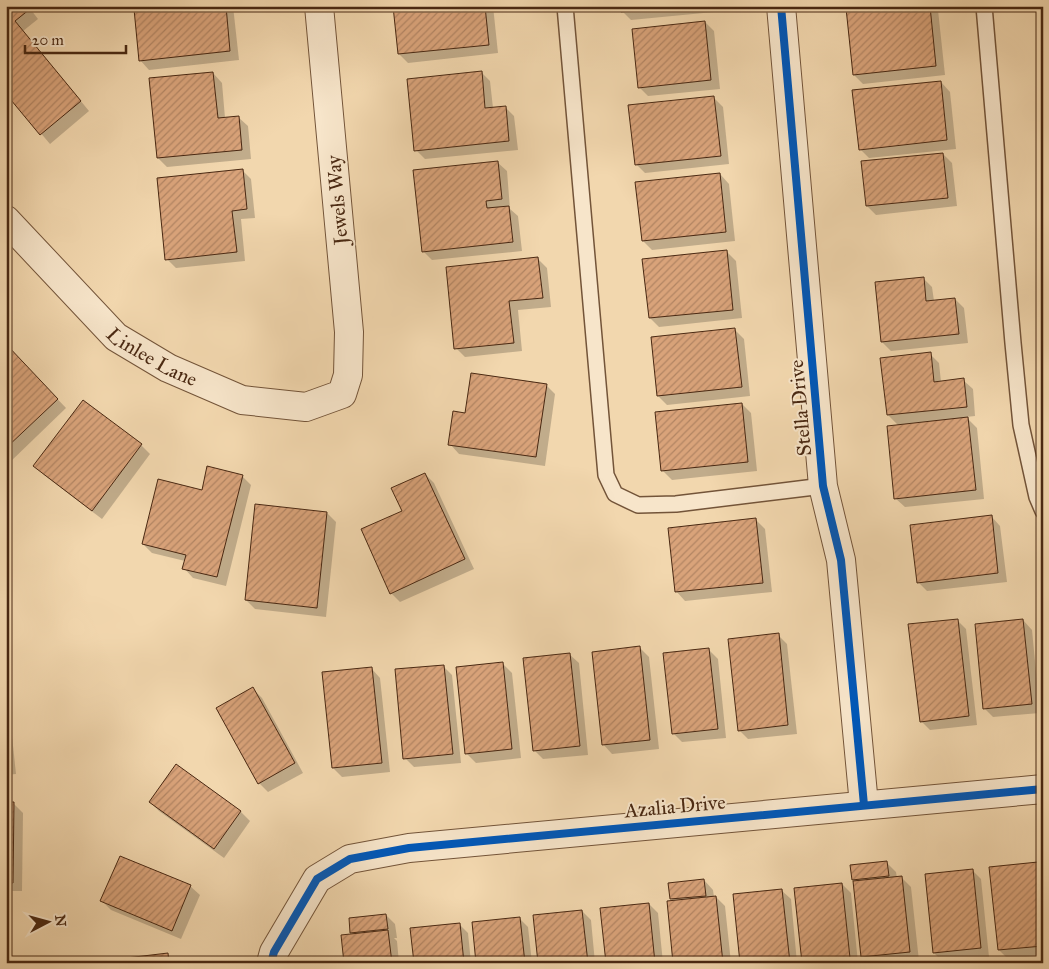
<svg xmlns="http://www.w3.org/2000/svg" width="1049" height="969" font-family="'IM FELL Great Primer',serif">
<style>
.shadow{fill:#0003}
.building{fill:url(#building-hatch);stroke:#492812}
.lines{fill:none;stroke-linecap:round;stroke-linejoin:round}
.service-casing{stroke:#735439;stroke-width:18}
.minor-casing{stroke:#735439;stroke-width:30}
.service{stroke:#f7e5ca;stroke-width:15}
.minor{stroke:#f7e5ca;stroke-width:28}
.cycleway-casing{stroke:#f7e5ca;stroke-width:11}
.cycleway{stroke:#0057b8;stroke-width:8}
.labels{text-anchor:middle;stroke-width:4;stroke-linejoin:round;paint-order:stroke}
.street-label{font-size:20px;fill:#492812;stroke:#f7e5ca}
</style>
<defs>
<pattern id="building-hatch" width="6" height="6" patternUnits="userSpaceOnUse" patternTransform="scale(1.25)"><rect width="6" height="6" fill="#d9a37a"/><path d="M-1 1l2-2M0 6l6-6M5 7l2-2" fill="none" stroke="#b28563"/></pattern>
</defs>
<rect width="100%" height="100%" fill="#f2d7ae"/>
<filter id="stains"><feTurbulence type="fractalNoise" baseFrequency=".004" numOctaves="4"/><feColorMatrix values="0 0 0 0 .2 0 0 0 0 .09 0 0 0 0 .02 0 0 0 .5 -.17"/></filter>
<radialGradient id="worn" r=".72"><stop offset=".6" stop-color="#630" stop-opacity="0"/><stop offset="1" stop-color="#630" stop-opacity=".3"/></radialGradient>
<g class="shadow">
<path d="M6,6H28L38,19L23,31L89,111L50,144L6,92Z"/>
<path d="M154,6H233L239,60L149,70L140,60Z"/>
<path d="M394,6H493L498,53L408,63L399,54Z"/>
<path d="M622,6H714V12L631,20L622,11Z"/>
<path d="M879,6H934L938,10L945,75L863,84L854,75Z"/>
<path d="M705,22L714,31L720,89L648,96L639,87Z"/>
<path d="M481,72L490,81L493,108L505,107L514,116L518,150L425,159L416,150Z"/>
<path d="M213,73L222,83L225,118L238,117L248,126L251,159L167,167L158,158Z"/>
<path d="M941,82L950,92L956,149L869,158L860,149Z"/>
<path d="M714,98L723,107L729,164L645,173L636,164Z"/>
<path d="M943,154L952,163L957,206L876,215L867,206Z"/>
<path d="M497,162L507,171L510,209L518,216L522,251L432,260L423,251Z"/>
<path d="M242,170L251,179L255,218L241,219L245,261L176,268L167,259Z"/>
<path d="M720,174L729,184L735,241L652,250L643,241Z"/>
<path d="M727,252L736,261L742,318L659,327L650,318Z"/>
<path d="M538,259L547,268L551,307L518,310L522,351L465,357L456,348Z"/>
<path d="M923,278L932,287L934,301L955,299L964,308L968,343L891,351L882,342Z"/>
<path d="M735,330L744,339L750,396L667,405L658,396Z"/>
<path d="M6,345L66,408L8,464L6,462Z"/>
<path d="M930,354L939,363L941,382L963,380L973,389L975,416L966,417L977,428L984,499L905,507L895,498L899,426L888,415Z"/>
<path d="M546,385L555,394L545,466L459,454L450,444L466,415Z"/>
<path d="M83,402L141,445L150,454L102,519L44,475L35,466Z"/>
<path d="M742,404L751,413L757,471L672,480L662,470Z"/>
<path d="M425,474L434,483L474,569L400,602L391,593L404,511Z"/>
<path d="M242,476L251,485L226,586L193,578L184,568L185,561L152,553L143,544L202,492Z"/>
<path d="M327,513L336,522L326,617L255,609L246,600Z"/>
<path d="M991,516L1000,526L1007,582L927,591L918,582Z"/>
<path d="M756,520L765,529L772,592L685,601L676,591Z"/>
<path d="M957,620L966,629L977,725L930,730L921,721Z"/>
<path d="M1023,620L1032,630L1040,713L993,717L984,708Z"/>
<path d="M778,635L787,644L797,734L748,739L739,730Z"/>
<path d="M640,648L649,657L659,749L612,754L603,744Z"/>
<path d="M709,650L718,659L726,738L682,742L673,733Z"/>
<path d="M569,654L579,663L588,755L543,759L534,750Z"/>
<path d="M503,664L512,673L521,758L476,763L467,754Z"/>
<path d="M443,666L452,675L461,763L414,767L405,758Z"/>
<path d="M371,668L380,678L390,772L342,777L333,768Z"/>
<path d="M253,689L262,698L303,773L268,792L259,783Z"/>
<path d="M6,696L8,698L16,774L6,775Z"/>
<path d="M176,766L241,812L250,821L224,858L159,811L150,802Z"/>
<path d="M6,804H14L23,813L22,891H6Z"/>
<path d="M887,863L896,872L897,878H902L911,887L919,961L869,963L862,957L856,883L853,880Z"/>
<path d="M1038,863L1043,868V955L1008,959L999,950Z"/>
<path d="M972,870L981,879L989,957L943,962L934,953Z"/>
<path d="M704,880L713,890L714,897H716L725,906L731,963H675L674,902L671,899Z"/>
<path d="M842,884L851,893L858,963H803Z"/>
<path d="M190,886L200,895L181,939L111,910L102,901Z"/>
<path d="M781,890L791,899L797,963H741Z"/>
<path d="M649,904L658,913L663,963H607Z"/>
<path d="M582,911L591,920L595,963H539Z"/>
<path d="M386,915L395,924L397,938H394L397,941L399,963H345L354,935L351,932Z"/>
<path d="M519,918L528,927L532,963H477Z"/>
<path d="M459,924L468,933L471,963H415Z"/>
<path d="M168,955L176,963H120Z"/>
</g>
<g class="building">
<path d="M6,6H28L30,9L15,21L81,101L40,135L6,94Z"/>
<path d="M152,6H226L230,51L139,61L134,9Z"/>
<path d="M393,6H485L489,45L398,54Z"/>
<path d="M620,6H673L621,12Z"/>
<path d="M867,6H930L936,66L853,75L846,8Z"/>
<path d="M1037,6H1043V44H1041Z"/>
<path d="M705,21L711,80L638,88L632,29Z"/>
<path d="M482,71L485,108L506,106L509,141L414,151L407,79Z"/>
<path d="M213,72L218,118L239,116L242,150L157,158L149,78Z"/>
<path d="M941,81L947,140L859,150L852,90Z"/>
<path d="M714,96L721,156L635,165L628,105Z"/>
<path d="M943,153L948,198L866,206L861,161Z"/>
<path d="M498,161L502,199L486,201L487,208L509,206L513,242L422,252L413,170Z"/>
<path d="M243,169L247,209L232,211L237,252L165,260L157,178Z"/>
<path d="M720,173L726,232L642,241L635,182Z"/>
<path d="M727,250L733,310L649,318L642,259Z"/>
<path d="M538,257L543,298L509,301L514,343L454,349L446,267Z"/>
<path d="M924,277L926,301L955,298L959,334L881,342L875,282Z"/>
<path d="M735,328L742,387L657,396L651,337Z"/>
<path d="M6,344L58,399L6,448Z"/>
<path d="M931,352L934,382L964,378L967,407L887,415L880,358Z"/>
<path d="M471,373L547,384L536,457L448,445L453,411L465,413Z"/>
<path d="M83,400L142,444L92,511L33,466Z"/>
<path d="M742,403L748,462L661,471L655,412Z"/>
<path d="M968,417L976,490L894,499L887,426Z"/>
<path d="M207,466L243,475L217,577L182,569L186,555L142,544L158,479L202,490Z"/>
<path d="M425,473L465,559L390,594L361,529L402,511L391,488Z"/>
<path d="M255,504L327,512L317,608L245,600Z"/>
<path d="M992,515L998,573L917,583L910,525Z"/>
<path d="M756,518L763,583L675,592L668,528Z"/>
<path d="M1040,612H1043V636Z"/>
<path d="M958,619L969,716L920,722L908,624Z"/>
<path d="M1023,619L1032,704L983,709L975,624Z"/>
<path d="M779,633L788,725L738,731L728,639Z"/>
<path d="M640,646L650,740L602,745L592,652Z"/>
<path d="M709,648L718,729L672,734L663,653Z"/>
<path d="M570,653L580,746L533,751L523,658Z"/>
<path d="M503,662L512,749L465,754L456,667Z"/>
<path d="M444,665L453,754L403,759L395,669Z"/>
<path d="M372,667L382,763L332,768L322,672Z"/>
<path d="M253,687L295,763L258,784L216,708Z"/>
<path d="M176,764L241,811L214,849L149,802Z"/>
<path d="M6,802H14L13,883H6Z"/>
<path d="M120,856L191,885L172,931L100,901Z"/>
<path d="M887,861L889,876L852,880L850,865Z"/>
<path d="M1038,862L1043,904V946L998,950L989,867Z"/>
<path d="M973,869L981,948L933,953L925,874Z"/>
<path d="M902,876L910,952L861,957L853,881Z"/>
<path d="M704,879L706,896L670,899L668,883Z"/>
<path d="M842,883L850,958L802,963L794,888Z"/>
<path d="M782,889L790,963H740L733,894Z"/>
<path d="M716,896L723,963H673L667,901Z"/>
<path d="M649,903L655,963H606L600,908Z"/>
<path d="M582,910L588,963H538L533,915Z"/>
<path d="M386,914L388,929L350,933L349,918Z"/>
<path d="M520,917L525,963H476L472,922Z"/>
<path d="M460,923L464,963H414L410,928Z"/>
<path d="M388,930L392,963H344L341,935Z"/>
<path d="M168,953L169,963H119L118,959Z"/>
</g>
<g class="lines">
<g class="service-casing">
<g id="service">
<path d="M565,6L606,475L615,494L638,505L676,504L823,486"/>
<path d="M984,6L1013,343L1021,425L1037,497L1043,511"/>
</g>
</g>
<g class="minor-casing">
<g id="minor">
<path d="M781,6L823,486L841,560L864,805"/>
<path id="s1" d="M6,220L116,337L168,368L242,400L306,407L342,394L348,375L349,332L319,6"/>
<path d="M271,963L274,952L317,879L350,859L409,848L1043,789"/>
</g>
</g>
<use href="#service" class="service"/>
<use href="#minor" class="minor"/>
<g class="cycleway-casing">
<g id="cycleway">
<path d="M781,6L823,486L841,560L864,805"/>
<path d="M271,963L274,952L317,879L350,859L409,848L1043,789"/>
</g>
</g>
<use href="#cycleway" class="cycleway"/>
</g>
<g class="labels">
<g class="street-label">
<text transform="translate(337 200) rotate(-95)" y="7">Jewels Way</text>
<text dy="7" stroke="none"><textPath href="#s1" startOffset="202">Linlee Lane</textPath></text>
<text transform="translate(800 408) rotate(-95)" y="7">Stella Drive</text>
<text transform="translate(675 806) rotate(-5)" y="7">Azalia Drive</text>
</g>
</g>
<rect width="1049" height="969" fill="none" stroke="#f2d7ae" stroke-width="25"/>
<rect x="8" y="8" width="1034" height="954" fill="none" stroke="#492812" stroke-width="2.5"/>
<rect x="12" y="12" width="1024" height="944" fill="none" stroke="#492812"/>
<g transform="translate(48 922) rotate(84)" stroke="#f7e5ca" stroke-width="4" paint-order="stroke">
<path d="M0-4L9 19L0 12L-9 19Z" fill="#492812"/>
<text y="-8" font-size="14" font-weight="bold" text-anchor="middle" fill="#492812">N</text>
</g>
<path d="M25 45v8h101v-8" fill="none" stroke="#492812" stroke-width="2.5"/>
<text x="32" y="45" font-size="15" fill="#492812" stroke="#f7e5ca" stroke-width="4" paint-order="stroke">20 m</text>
<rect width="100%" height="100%" filter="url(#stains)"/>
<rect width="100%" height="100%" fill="url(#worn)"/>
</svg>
